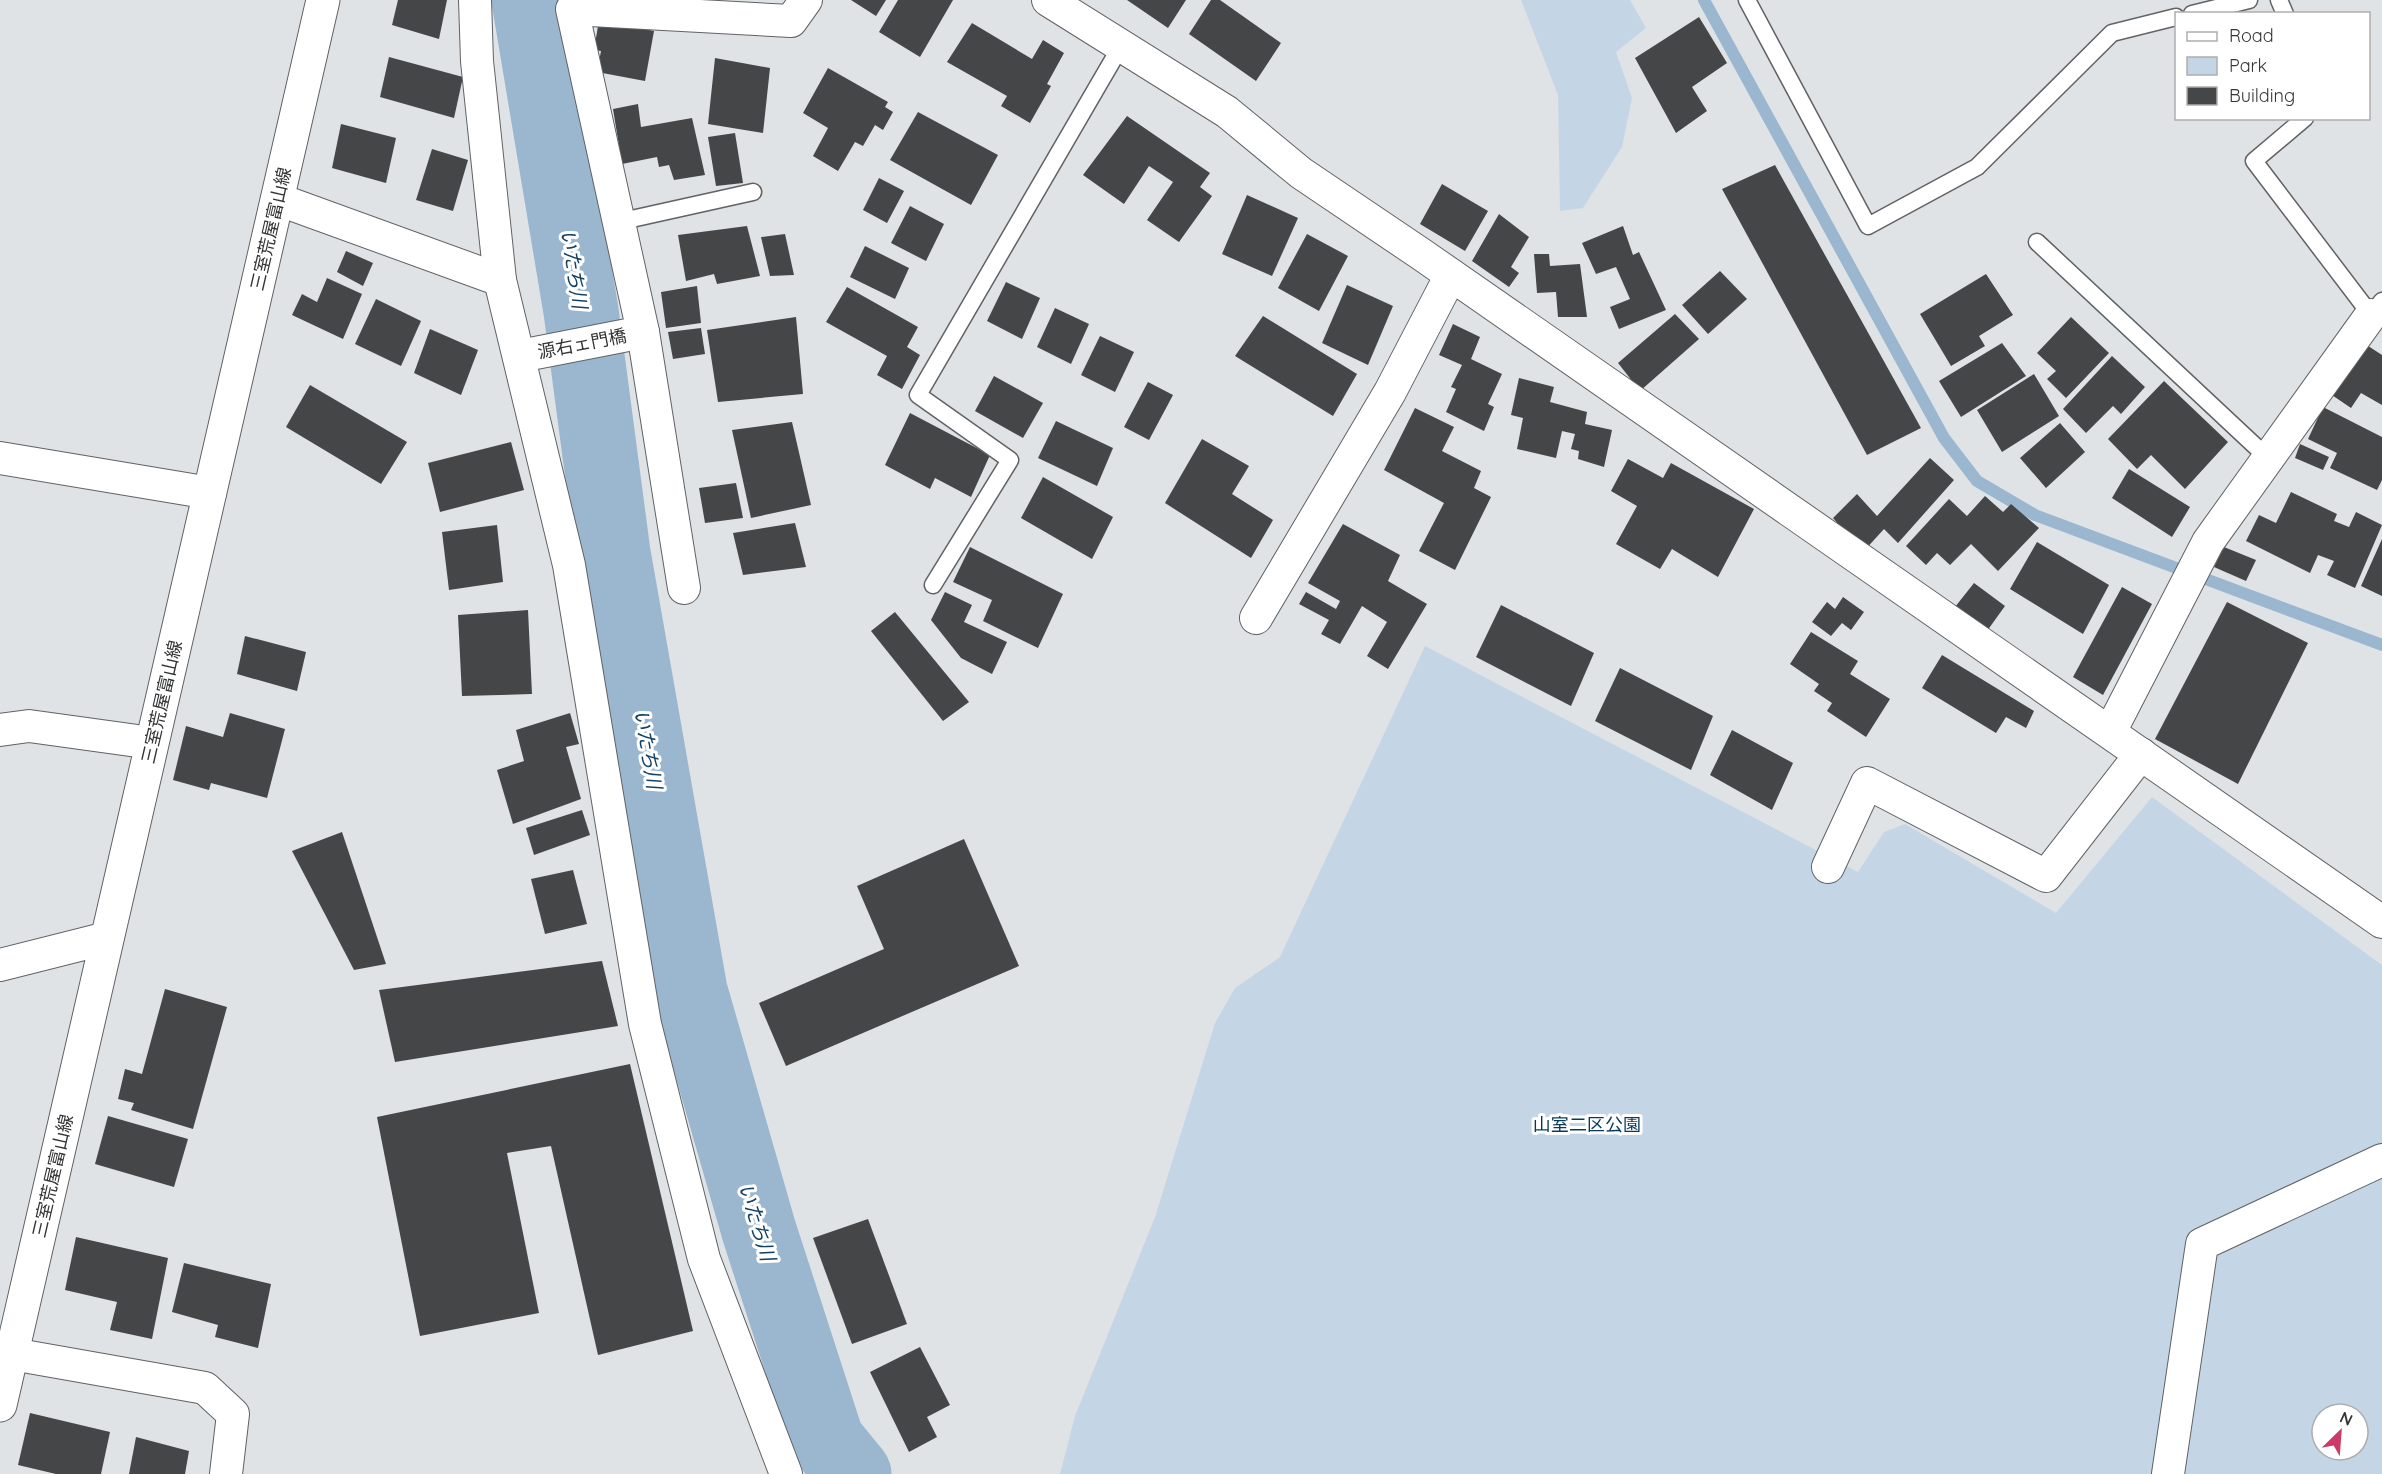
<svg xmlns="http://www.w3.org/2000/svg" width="2382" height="1474" font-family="Quicksand,'Noto Sans JP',sans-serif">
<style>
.green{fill:#c4d6e6;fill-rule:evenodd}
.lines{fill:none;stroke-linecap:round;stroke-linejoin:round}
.stream{stroke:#9bb7d0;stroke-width:12}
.river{stroke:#9bb7d0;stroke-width:75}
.building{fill:#444648}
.lane-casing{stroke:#606265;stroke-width:19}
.street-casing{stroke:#606265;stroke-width:34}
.secondary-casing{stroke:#606265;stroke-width:35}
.lane{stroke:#fff;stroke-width:16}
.street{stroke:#fff;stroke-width:32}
.secondary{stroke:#fff;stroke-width:33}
.labels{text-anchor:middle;stroke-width:6;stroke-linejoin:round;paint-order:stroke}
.street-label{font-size:18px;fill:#343536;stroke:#fff}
.park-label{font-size:18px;fill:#07395a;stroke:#fff}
.water-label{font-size:20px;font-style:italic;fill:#124163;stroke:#fff}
</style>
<rect width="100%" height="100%" fill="#e0e3e5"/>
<g class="green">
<path d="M1521,0H1630L1646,28L1616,52L1632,98L1622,147L1583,208L1560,211L1558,95Z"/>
<path d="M1425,646L1858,872L1884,832L1905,824L2056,913L2152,797L2382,965V1474H1060L1075,1416L1155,1217L1215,1023L1235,988L1280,957ZM2322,1414H2358V1450H2322Z"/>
</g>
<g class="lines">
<path class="stream" d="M1704,0L1944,438L1977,481L2035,515L2382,645"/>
<path class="river" d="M529,0L581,311L613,553L690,991L759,1231L827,1441L854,1474"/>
</g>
<g class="building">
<path d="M398,0H447L439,39L392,25Z"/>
<path d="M851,0H886L876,16Z"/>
<path d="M898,0H953L920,57L879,32Z"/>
<path d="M1127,0H1186L1168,28Z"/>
<path d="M1211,0H1220L1281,43L1256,81L1189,34Z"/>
<path d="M1699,17L1727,63L1692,87L1707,111L1676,133L1635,58Z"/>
<path d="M599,20L654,31L645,81L597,72L601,51L594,50Z"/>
<path d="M972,23L1032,59L1043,40L1064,53L1047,84L1051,86L1030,123L1001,106L1007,96L947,62Z"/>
<path d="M389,57L463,77L454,118L380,97Z"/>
<path d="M715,58L770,68L763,133L708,124Z"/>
<path d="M828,68L888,102L885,107L893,112L883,130L875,125L863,146L855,142L838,171L813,156L828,128L803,113Z"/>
<path d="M638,104L641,127L692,118L705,175L674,180L669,165L659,167L657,157L622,164L613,109Z"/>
<path d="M918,112L998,155L971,205L890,160Z"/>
<path d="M1127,116L1210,173L1200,187L1212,196L1179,242L1147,220L1173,182L1149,166L1124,204L1083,175Z"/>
<path d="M341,124L396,138L386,183L332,168Z"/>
<path d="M735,133L743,183L716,186L708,137Z"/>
<path d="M432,149L468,160L453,211L416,200Z"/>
<path d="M1775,165L1921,428L1867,455L1722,189Z"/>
<path d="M879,178L904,191L887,223L863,210Z"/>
<path d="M1442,184L1488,211L1465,251L1420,224Z"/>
<path d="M1247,195L1298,218L1272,276L1222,254Z"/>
<path d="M910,206L944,224L926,261L891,243Z"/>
<path d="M1499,214L1529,237L1511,267L1519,273L1509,287L1472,261Z"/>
<path d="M747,226L760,276L717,284L714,274L686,281L678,235Z"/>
<path d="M1623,226L1633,255L1639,252L1666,310L1619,329L1610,307L1630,299L1616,267L1596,274L1582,243Z"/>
<path d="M785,234L794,275L770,276L761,237Z"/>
<path d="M1307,234L1348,256L1319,311L1278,288Z"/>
<path d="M865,246L909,268L895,299L850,277Z"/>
<path d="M346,251L373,263L363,286L337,272Z"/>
<path d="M1534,254H1549L1550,266L1580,264L1587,317H1558L1556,292L1537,293Z"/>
<path d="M1720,271L1747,299L1708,334L1682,305Z"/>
<path d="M1986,274L2013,315L1979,336L1985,346L1951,366L1920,314Z"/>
<path d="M327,278L362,294L343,339L292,315L302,294L317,302Z"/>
<path d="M1006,282L1040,298L1022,339L987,321Z"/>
<path d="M1347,285L1393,306L1368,365L1322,343Z"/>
<path d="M697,286L701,323L666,328L661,292Z"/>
<path d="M847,287L918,327L907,347L920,355L902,389L877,375L887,356L826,322Z"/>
<path d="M376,299L421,321L401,366L355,344Z"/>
<path d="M1055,308L1089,324L1071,364L1037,347Z"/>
<path d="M1675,314L1699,339L1640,391L1618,363Z"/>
<path d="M1263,316L1357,374L1333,416L1235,356Z"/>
<path d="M796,317L803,394L718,402L707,330Z"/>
<path d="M2071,317L2109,353L2066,398L2047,379L2056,371L2037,353Z"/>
<path d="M1453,324L1480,337L1471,359L1502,374L1488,404L1494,407L1484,431L1446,412L1456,389L1451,387L1462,365L1439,355Z"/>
<path d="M701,328L705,354L673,359L668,332Z"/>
<path d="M430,329L478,350L461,395L414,373Z"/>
<path d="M1100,336L1134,352L1115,392L1081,375Z"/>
<path d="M2359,340L2382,355V405L2361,393L2351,408L2326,391Z"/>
<path d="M2002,343L2026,376L1961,417L1939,381Z"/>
<path d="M2112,356L2145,387L2121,414L2113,406L2086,433L2063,409Z"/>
<path d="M2034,374L2059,416L2002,452L1977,410Z"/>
<path d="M994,376L1043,403L1023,438L975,411Z"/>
<path d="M1519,378L1554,387L1550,402L1587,412L1585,424L1612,430L1604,467L1578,459L1579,451L1571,449L1575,434L1562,431L1556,458L1517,449L1523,418L1511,415Z"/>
<path d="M2164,381L2228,442L2185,489L2151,455L2137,469L2108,439Z"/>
<path d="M1148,382L1173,395L1149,440L1124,427Z"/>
<path d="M310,385L407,442L381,484L286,427Z"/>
<path d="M2323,407L2382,437V480L2377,490L2330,468L2337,453L2308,439Z"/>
<path d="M1415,408L1454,427L1442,451L1481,471L1474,488L1491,497L1455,570L1419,551L1444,503L1384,470Z"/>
<path d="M910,413L990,455L971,497L935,478L930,489L885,465Z"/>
<path d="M1056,421L1113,448L1097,486L1038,458Z"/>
<path d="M792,422L811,505L751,518L732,430Z"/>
<path d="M2060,423L2085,452L2046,488L2020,458Z"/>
<path d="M1202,439L1249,466L1232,494L1273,520L1251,558L1165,503Z"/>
<path d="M511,442L524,490L440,512L428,463Z"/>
<path d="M2300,444L2329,457L2323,470L2295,458Z"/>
<path d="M1930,458L1954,480L1898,543L1884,529L1863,552L1833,518L1857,494L1877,516Z"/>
<path d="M1628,459L1663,478L1671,463L1754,509L1718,577L1672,549L1660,569L1616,544L1637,506L1611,491Z"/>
<path d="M2129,469L2190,507L2172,537L2112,498Z"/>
<path d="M1043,477L1113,517L1092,559L1021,518Z"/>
<path d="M736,483L743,518L705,523L699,488Z"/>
<path d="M2291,492L2337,514L2334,521L2349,527L2356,512L2382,525L2355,588L2327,575L2334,561L2318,555L2310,573L2246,541L2259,515L2276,523Z"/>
<path d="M1985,496L2003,512L2011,504L2039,528L1998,571L1971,544L1950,565L1937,553L1926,565L1906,546L1949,499L1967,516Z"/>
<path d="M795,523L806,567L743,575L733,533Z"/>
<path d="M1343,524L1400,555L1388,581L1427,604L1388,669L1367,656L1387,622L1362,606L1340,644L1321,634L1329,620L1299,604L1306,592L1336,609L1340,601L1308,583Z"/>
<path d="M497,525L503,582L449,590L442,532Z"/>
<path d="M2382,539V596L2361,586Z"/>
<path d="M2037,542L2109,585L2083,634L2010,589Z"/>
<path d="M970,547L1063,594L1038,648L983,621L992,600L953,582Z"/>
<path d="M2224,547L2256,560L2246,581L2214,567Z"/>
<path d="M1974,583L2005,606L1987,631L1955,607Z"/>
<path d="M2122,587L2152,604L2103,695L2073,677Z"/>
<path d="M945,592L972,605L964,622L1007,642L992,674L961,658L931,620Z"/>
<path d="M1843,597L1864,612L1851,630L1842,623L1831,636L1812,622L1827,602L1835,609Z"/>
<path d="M2227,602L2308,643L2238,784L2155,739Z"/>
<path d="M1501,605L1594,653L1571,706L1476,657Z"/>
<path d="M528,610L532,694L462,696L458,615Z"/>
<path d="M895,612L969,702L943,721L871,631Z"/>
<path d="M1811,632L1858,661L1850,674L1890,699L1866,737L1827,711L1832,703L1814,691L1819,684L1790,664Z"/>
<path d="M245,636L306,652L297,691L237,674Z"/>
<path d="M1942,655L2034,711L2026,728L2006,717L1996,733L1922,688Z"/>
<path d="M1620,668L1713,716L1691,770L1595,721Z"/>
<path d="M230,713L285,729L267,798L211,783L209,790L173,780L186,726L223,737Z"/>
<path d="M570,713L579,744L566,747L581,799L513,824L497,770L524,761L516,730Z"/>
<path d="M1732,730L1793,763L1772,810L1710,775Z"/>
<path d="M582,810L590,835L534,855L526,828Z"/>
<path d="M342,832L386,964L354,970L292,851Z"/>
<path d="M964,839L1019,966L786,1066L759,1003L884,949L857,886Z"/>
<path d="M573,870L587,924L545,934L531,879Z"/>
<path d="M602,961L618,1026L395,1062L379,990Z"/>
<path d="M165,989L227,1007L193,1129L131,1110L134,1103L118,1099L125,1069L142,1074Z"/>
<path d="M630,1064L693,1331L598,1355L551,1146L507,1153L539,1313L420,1336L377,1117Z"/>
<path d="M108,1116L188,1139L174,1187L95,1164Z"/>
<path d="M868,1219L907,1324L852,1344L813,1238Z"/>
<path d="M76,1237L168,1258L152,1339L110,1330L117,1302L65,1290Z"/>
<path d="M184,1263L271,1284L258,1348L215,1337L218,1325L172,1312Z"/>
<path d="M920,1347L950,1405L927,1417L937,1437L909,1452L870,1372Z"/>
<path d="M30,1413L110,1432L101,1474H56L18,1465Z"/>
<path d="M136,1437L189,1451L185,1474H129Z"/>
</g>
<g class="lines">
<g class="lane-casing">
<g id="lane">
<path d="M1747,0L1868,226L1977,167L2112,33L2176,17"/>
<path d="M2279,0L2285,14"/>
<path d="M2192,14L2249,0"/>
<path d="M2305,118L2254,161L2371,315L2382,301"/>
<path d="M618,222L753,192"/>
<path d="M2037,242L2268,458"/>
<path d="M933,585L1010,460L918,395L1121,46"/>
</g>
</g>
<g class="street-casing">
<g id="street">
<path d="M475,0L477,61L500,280L569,565L645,1024L704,1259L786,1474"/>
<path d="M1048,0L1227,112L1301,173L1421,254L2382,922"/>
<path d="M277,199L500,280"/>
<path d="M520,356L643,332"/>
<path d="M0,458L210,493"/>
<path d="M684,588L643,332L572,9L791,21L806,0"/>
<path d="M1256,618L1390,392L1451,275"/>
<path d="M0,730L29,726L152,743"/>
<path d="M2110,732L2208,542L2371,315"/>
<path d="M1828,867L1867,783L2046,876L2141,754"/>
<path d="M0,965L107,938"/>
<path d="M12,1354L205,1388L233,1414L226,1474"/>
<path d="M2168,1474L2202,1244L2382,1160"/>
</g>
</g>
<g class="secondary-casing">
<path id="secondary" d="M0,1405L323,0"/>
</g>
<use href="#lane" class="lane"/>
<use href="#street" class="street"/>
<use href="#secondary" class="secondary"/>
</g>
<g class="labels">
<g class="street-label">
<text transform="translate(271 229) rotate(-77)" y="6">三室荒屋富山線</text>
<text transform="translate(582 344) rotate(-11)" y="6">源右ェ門橋</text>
<text transform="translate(162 702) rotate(-77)" y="6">三室荒屋富山線</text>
<text transform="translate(53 1176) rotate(-77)" y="6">三室荒屋富山線</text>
</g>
<g class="park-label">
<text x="1587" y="1131">山室二区公園</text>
</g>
<g class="water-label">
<text transform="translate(574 269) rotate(81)" y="7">いたち川</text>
<text transform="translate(648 749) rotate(80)" y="7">いたち川</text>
<text transform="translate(757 1222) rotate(73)" y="7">いたち川</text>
</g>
</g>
<rect x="2175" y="12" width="195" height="108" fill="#ffffff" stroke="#aeaeaf" stroke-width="1.5"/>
<rect x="2187" y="32" width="30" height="9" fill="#ffffff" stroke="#aeaeaf" stroke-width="1.5"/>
<text x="2229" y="42" font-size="18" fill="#343536">Road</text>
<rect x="2187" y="57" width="30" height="18" fill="#c4d6e6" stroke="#aeaeaf" stroke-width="1.5"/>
<text x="2229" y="72" font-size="18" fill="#343536">Park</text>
<rect x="2187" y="87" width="30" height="18" fill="#444648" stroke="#aeaeaf" stroke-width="1.5"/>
<text x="2229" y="102" font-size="18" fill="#343536">Building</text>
<g transform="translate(2340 1432) rotate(25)"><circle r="28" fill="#ffffff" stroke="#aeaeaf" stroke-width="1.5"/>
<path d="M0-4.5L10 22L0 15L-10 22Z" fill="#ca3c68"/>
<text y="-9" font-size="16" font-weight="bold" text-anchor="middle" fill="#343536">N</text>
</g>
</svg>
